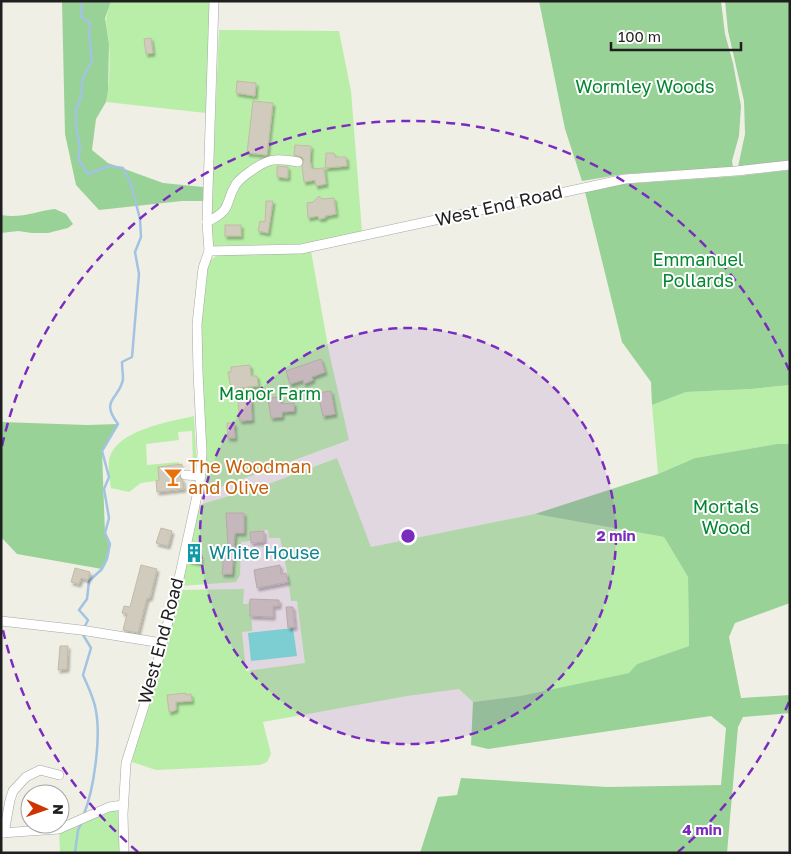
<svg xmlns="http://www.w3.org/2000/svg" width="791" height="854" font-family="'Golos Text',sans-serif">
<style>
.grass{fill:#b8eea7}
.forest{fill:#99d296}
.pitch{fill:#7de5d7}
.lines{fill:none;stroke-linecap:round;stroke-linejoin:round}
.stream{stroke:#a2c3e1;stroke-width:2.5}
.building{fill:#d1cbbd;stroke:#c3baa6;filter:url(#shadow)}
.minor-casing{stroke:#a6a6a6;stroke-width:10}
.minor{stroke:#fff;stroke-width:9}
.ring{fill:none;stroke:#7b2cbf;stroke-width:2.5;stroke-dasharray:9 6}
.labels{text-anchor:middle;stroke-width:4;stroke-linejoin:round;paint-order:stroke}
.park-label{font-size:18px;fill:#048630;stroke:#fff}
.street-label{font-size:18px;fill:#1f1f1f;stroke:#fff}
.food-label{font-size:18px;fill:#c56008;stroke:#fff;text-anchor:start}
.culture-label{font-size:18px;fill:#0d838f;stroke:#fff;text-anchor:start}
.centre{fill:#7b2cbf;stroke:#fff;stroke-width:2.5}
.ring-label{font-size:15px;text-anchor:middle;font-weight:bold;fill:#7b2cbf;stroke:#fff;stroke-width:4;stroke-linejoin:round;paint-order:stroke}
</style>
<defs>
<filter id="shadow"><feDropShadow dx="2" dy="3" stdDeviation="1" flood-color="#0004"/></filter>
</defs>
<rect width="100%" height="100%" fill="#f0efe5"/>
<g class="grass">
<path d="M111,1H211L206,113L106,102C110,84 110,62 109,43C107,23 103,22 111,1Z"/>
<path d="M219,30L339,31L351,91L362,232L304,244L212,246V193Z"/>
<path d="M311,251L329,352L349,440L201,494L200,327L206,267L211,260L217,255Z"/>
<path d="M790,385V444H777L695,458L658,474L652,405L686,392L751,389Z"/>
<path d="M194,416L197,468H193L192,431L178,432L179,440L146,444L147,465L179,462V464L158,467L159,474L163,480L141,483L129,492L111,488C110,480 108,470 109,461C114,430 169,422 194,416Z"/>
<path d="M337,458L371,547L535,514L664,537L688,577L689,646L637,664L630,673L520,696L473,702L459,689L407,696L263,722L271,754L267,762L260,765L156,770L132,762L138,734L142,729L159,676L179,590L244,589L243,604H248L249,601H255L250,602C249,613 253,621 252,631L242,632L246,671L305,663L297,601H291L287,572L280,538H269L268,530L250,532V541L241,542L240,575L236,582L180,586L199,505L266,485Z"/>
<path d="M109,807L123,814L124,853H60L59,829Z"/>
</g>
<g class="forest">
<path d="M62,1H111L105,18L109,44L108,91L106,102L96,119L92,150L108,163L163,183L203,187L204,201H182L99,210L76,185L65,134Z"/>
<path d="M539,1H721L725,34L733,63L741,106L739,136L732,161L733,167L624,174L582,181L565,129Z"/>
<path d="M725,1H790V161L738,167L745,134L744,101L728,31Z"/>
<path d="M790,170V385L751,389L686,392L652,405L651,382L622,342L585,192L624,184L739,176Z"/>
<path d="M55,209L66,214L73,224L68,228L48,233H32L18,231L1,233V215C21,219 36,211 55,209Z"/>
<path d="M1,422L87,425L118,424L102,452L105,533C112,548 110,553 102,569L17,554L1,537Z"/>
<path d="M777,444H790V603L735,623L729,637L741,698L790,695V713L743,717L738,727L727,853H420L438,797L457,795L461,778L607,787L721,785L726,728L711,716L488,749L471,745L473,702L520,696L629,673L637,664L689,646L688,577L664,537L535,514L658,474L695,458Z"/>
</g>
<path class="pitch" d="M293,628L297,656L251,661L248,633Z"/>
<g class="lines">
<g class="stream">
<path d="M82,1L81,16L90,24L89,34L92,61L83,77L81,96L76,110V127L80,148L78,159L88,174L109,166L123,168L131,184L140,219L141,237L135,252L139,274L132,357L122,362C122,367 123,374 123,379C120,399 99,399 118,424L102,451L109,477L104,489L109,518L105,533L110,544L107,559L102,569L89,581L87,599L79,610L88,620L84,628"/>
<path d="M82,633L91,648L83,675C88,687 94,698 96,711C101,738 94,789 84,814"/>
<path d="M75,853L78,830L82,822"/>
</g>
</g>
<g class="building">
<path d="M151,38L153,53L146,54L144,39Z"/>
<path d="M237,81L256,83L255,96L236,93Z"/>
<path d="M253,101L273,103L267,155L247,153Z"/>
<path d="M295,145L311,146L310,161L312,169L324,168L326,184L316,186L315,180L304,182L302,166L304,160L302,157L294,155Z"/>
<path d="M326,153H334L335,157H346L347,166L325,168Z"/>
<path d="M277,166L288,167V178L277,177Z"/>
<path d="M319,196L322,199L334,198L336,214L325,216V218L319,219L318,216L308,218L307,203L313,202Z"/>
<path d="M266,201H273L268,233L258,231L260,221L265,222Z"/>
<rect x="225" y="225" width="16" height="11"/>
<path d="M321,359L325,372L312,377L313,380L304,384L303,380L290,384L286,371Z"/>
<path d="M250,365L251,376H257L258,386L231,389L228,372H231V367Z"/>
<path d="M331,391L335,414L323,416L318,393Z"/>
<path d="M280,397L281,404L294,403V411L282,412V417L271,418L268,398Z"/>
<path d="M251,400L252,420L240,421L238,402Z"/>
<path d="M227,423H234L235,438H228Z"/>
<path d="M182,464V470L179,475L183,481L184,489L157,492L156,481L159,480L158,467Z"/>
<path d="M226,513H244V533H235L232,574H222L225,545H228Z"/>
<path d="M161,528L172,531L168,546L156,543Z"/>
<path d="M264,531V542L251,543L250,532Z"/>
<path d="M192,548L198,549L197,556L201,557L200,563L189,561Z"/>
<path d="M141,565L157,569L150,598H147L138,633L123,630L127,614L122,613L124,606L130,607Z"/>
<path d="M280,565L281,574L286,573L288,582L257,588L254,570Z"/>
<path d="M75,568L90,572L88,580L81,578L79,584L71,582Z"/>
<path d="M250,599L279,600V606H273V617L250,616Z"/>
<path d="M286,607H293L295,627L288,628Z"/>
<path d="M60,646H68L67,669L58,670Z"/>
<path d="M186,693V695L191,694L192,701L176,702V710L169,712L167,695Z"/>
</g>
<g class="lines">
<g class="minor-casing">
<g id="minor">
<path d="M207,222C234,208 223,206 236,184C240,179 245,175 251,171C269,158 276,158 298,162"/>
<path d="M209,251L207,222L214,1"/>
<path d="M185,475L201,476"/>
<path d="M1,621L81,630L162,643"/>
<path d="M1,833L59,829L109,807L123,805"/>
<path d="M4,833L10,800L13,791L26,777L40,770L59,775"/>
<path d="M124,853L123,814L126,763L157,665L178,583L200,482L202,453L198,372L197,324L203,268L209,251L301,249L625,179L736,171L790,165"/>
</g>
</g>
<use href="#minor" class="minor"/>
</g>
<circle cx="408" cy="536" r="208" fill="#7b2cbf" fill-opacity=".12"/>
<g class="ring">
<circle cx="408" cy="536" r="208"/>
<path d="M789 702A416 416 0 0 1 678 852M138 852A416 416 0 0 1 2 626M2 446A416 416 0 0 1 789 370"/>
</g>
<defs>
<g id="bar-bare" transform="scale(1.5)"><path d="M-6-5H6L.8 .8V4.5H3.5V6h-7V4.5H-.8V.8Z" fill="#e8710a" stroke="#fff" stroke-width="2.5" paint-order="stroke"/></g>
<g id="building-bare" transform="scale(1.5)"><path d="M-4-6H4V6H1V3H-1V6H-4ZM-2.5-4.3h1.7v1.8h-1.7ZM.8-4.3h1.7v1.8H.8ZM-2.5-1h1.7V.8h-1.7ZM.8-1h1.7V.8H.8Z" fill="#0f9aa8" stroke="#fff" stroke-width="2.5" paint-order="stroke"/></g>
</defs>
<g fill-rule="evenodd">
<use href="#bar-bare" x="173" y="477"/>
<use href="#building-bare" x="194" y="553"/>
</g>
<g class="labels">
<g class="park-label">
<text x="645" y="93">Wormley Woods</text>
<text x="698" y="266">Emmanuel<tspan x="698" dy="21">Pollards</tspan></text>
<text x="270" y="400">Manor Farm</text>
<text x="726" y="513">Mortals<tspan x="726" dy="21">Wood</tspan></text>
</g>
<g class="street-label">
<text transform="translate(499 206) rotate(-13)" y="6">West End Road</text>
<text transform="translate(161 641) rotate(-75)" y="6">West End Road</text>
</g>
<g class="food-label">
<text x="188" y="473">The Woodman<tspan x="188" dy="21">and Olive</tspan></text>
</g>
<g class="culture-label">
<text x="209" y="559">White House</text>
</g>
</g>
<circle cx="408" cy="536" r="8" class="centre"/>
<g class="ring-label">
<text x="616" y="541">2 min</text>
<text x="702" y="835">4 min</text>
</g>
<rect width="791" height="854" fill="none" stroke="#1f1f1f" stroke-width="5"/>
<g transform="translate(45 809) rotate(92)"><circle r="24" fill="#ffffff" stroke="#a5a5a5"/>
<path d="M0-4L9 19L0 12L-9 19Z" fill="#ce3500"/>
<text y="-8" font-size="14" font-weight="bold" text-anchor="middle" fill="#1f1f1f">N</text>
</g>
<path d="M611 42v8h130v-8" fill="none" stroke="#1f1f1f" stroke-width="2.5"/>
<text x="618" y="42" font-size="15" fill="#1f1f1f" stroke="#ffffff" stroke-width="4" paint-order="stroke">100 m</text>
</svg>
